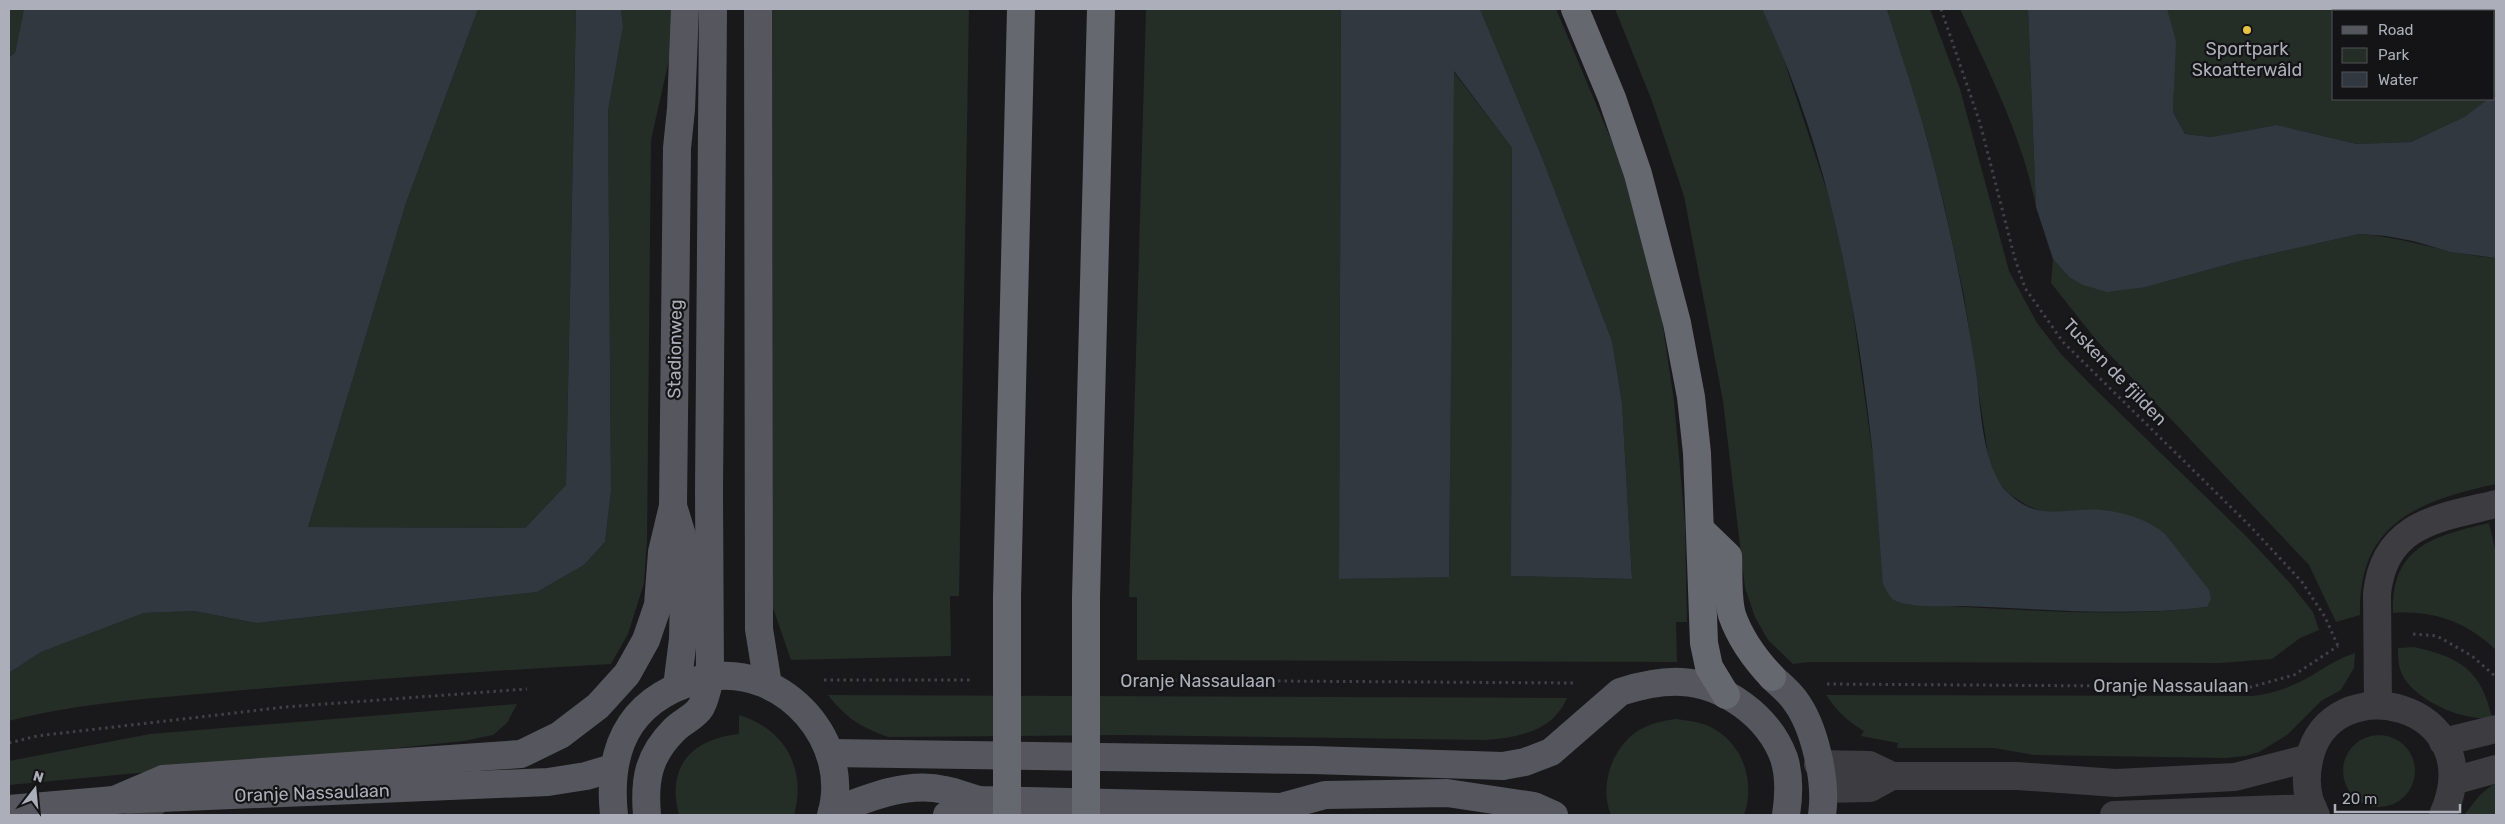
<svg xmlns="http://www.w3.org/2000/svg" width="2505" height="824" font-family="Rubik,sans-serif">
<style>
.green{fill:#252d27}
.water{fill:#313840}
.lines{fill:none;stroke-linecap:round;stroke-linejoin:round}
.path{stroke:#404146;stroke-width:3;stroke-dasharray:2.5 4;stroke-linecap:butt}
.minor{stroke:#3c3c41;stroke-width:28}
.major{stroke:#56575e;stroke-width:28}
.highway{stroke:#666870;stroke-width:28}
.poi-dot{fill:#e7c344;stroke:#141416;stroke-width:2}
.labels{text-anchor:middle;stroke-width:4.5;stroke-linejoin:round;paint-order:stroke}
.poi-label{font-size:18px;fill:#acaeb9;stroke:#141416}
.street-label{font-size:18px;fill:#acaeb9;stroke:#141416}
</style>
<rect width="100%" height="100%" fill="#19191b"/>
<g class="green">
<path d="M9,9H24L15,53L9,57Z"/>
<path d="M478,9H576L566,485L525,528L308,527L406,203Z"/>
<path d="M621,9H671V51L651,140L647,540L644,583L628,634L611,664C485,671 359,680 233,691C158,698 82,702 9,721V673L41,652L144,613L194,611L256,623L537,592L584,565L605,542L611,491L608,111L623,27Z"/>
<path d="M772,9H969L959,596H950L951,656L791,660L773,608Z"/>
<path d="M1146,9H1341L1339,579L1449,576L1453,71L1512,148L1511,576L1632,579L1622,403L1612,341L1543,160L1480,9H1556L1626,175L1662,320L1674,401L1685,524L1687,622H1676L1677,662L1137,660V597H1129Z"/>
<path d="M1615,9H1762L1778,42L1832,206L1849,283L1872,450L1906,604C2005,608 2108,619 2207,607L2208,590L2191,569L2080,511L2046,513L2028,506L2009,494L1998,481L1990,467L1964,296L1944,204L1927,138L1887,9H1930L1960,89L2009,271L2037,323L2061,354L2092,386L2247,537L2289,582L2313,612L2319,630L2300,638L2272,659L2220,663L1809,662L1793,664L1768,640L1755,617L1745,588L1723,401L1684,196L1652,101Z"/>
<path d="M1960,9H2028L2036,207C2023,138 1989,72 1960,9Z"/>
<path d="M2154,9H2496V93L2494,94V11H2334V99H2488L2464,117L2411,142L2357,144L2277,125L2211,137L2185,134L2173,112L2174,86Z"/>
<path d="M2359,234C2406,237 2449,255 2496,258V484C2418,501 2358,523 2360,615L2336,622L2309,565L2097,341L2051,283L2053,259L2069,277L2146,287L2240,261Z"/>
<path d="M2489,523L2496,553V650C2467,622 2433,610 2393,613C2391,546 2434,536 2489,523Z"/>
<path d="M2414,647C2460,657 2481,670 2492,718C2464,721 2420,703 2404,678C2398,668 2398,658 2398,648Z"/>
<path d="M2355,653L2354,668L2341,690L2321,701L2287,735L2259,752L2245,756L2226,758L2034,755L1994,748H1897L1898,743L1861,736L1864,731C1847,721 1837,711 1826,695L2252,696C2266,694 2280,691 2293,685C2315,676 2332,660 2355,653Z"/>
<path d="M828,695L1567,698C1552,732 1519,737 1486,740L1121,735L888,737C861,727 846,718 828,695Z"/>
<path d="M517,704L507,723L493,735L464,741L331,755L9,785V761L150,734Z"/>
<path d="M739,715C785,729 807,769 794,815H679C666,766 692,739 739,734Z"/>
<path d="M1676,719C1690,721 1704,722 1716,730C1745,748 1755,785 1744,815H1611C1599,787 1611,750 1636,732C1648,724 1661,721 1676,719Z"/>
<circle cx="2379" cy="771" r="36"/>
<path d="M2496,782V815H2464L2480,795Z"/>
</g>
<g class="water">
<path d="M24,9H478L406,203L308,527L525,528L566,485L576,9H621L623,27L608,111L611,491L605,542L584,565L537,592L256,623L194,611L144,613L41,652L9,673V57L15,53Z"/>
<path d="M1341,9H1480L1543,160L1612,341L1622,403L1632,579L1511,576L1512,148L1454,71L1449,577L1339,579Z"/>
<path d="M1762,9H1887C1900,52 1915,95 1927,139C1948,216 1964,293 1976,372C1981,407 1982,470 2009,494C2041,523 2066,507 2102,510C2124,512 2149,520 2165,534L2209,590L2211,599L2207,607C2127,617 2045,609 1964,606C1947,606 1911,608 1896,601C1889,598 1886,590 1883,583C1879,538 1877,493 1872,447C1855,294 1828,150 1762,9Z"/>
<path d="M2028,9H2167L2176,41L2173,112L2185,134L2211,137L2277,125L2357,144L2411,142L2464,117L2488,99H2494L2496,93V258L2451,252L2413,241L2386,236L2359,234L2240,261L2146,287L2107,292L2083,285L2069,277L2053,259L2036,207Z"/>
</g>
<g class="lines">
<g class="path">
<path d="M1941,9L1980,123L2015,259L2025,288L2063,342L2249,525L2302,582L2325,617L2338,646"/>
<path d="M2413,634L2437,636L2472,656L2496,677"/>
<path d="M824,680H970"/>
<path d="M1122,680L1575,683"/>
<path d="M1827,684L2251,687L2294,675L2338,646"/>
<path d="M9,743L37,736L285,707L527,689"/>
</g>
<g class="minor">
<path d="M2378,704L2377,594C2384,523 2439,518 2496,504"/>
<path d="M2443,742L2496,729"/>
<path d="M1818,764L1869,765L1892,776H2017L2116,783L2235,777L2309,758"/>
<path d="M2453,781L2496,769"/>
<path d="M1823,789L1870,788L1892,776"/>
<path d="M140,815L158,799"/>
<path d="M2114,815L2313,808"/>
<path d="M2316,815C2306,798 2305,779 2309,760C2329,664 2493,703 2443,815"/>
</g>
<g class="major">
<path d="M713,9L709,491L710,677C785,665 853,743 831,815"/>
<path d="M758,9L759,629L768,685"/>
<path d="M1772,677C1779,684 1788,691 1794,699C1815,726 1827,782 1822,815"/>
<path d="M677,687L683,639L685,545L673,506L677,148L681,109L685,9"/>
<path d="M830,753L1313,760L1503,766L1525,762L1551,752L1620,692C1639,686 1661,681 1681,682C1725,684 1769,717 1784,758C1790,777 1789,796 1786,815"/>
<path d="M114,800L163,779L521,754L560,735L598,706L627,674L646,640L658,605L662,552L673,506"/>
<path d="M9,809L114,800L548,782L586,776L613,768"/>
<path d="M832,812C867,798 907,781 945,790C956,792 968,797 979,800L1281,807L1325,795L1447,793L1534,806L1554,815"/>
<path d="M614,815C606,741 635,693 710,677C708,686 706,698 701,707C695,717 683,721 674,730C648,756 644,780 647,815"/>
<path d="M947,815L979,800"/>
</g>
<g class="highway">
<path d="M1575,9L1612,98L1638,174L1677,323L1691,397L1697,453L1704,643L1709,667L1726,695"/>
<path d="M1701,530L1728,556C1729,574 1727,597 1732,615C1740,638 1755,659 1772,677"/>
<path d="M1007,815V596L1021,9"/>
<path d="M1086,815V597L1101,9"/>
</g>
</g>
<circle class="poi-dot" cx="2247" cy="30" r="5"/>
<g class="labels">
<g class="poi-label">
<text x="2247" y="55">Sportpark<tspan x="2247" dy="21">Skoatterwâld</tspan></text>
</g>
<g class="street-label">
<text transform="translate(675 349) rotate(-89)" y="6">Stadionweg</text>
<text transform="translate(2115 372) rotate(46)" y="6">Tusken de fjilden</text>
<text x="1198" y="687">Oranje Nassaulaan</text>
<text x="2171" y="692">Oranje Nassaulaan</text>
<text transform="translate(312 793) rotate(-2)" y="6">Oranje Nassaulaan</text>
</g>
</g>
<rect width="2505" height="824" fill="none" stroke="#acaeb9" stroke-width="20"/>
<rect x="2332" y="10" width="162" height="90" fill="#141416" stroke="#515257"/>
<rect x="2342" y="26" width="25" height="8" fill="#56575e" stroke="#515257"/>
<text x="2378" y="35" font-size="15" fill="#acaeb9">Road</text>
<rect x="2342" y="48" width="25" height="15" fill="#252d27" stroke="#515257"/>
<text x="2378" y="60" font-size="15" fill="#acaeb9">Park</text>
<rect x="2342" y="72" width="25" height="15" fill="#313840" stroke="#515257"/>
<text x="2378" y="85" font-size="15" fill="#acaeb9">Water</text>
<g transform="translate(35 789) rotate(16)" stroke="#141416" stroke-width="4" paint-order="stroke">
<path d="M0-4L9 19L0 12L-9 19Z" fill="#acaeb9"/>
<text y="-8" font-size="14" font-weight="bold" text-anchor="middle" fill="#acaeb9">N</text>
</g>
<path d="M2335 804v8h125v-8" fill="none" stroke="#acaeb9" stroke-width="2.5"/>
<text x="2342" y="804" font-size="15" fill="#acaeb9" stroke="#141416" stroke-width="4" paint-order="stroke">20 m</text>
</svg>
